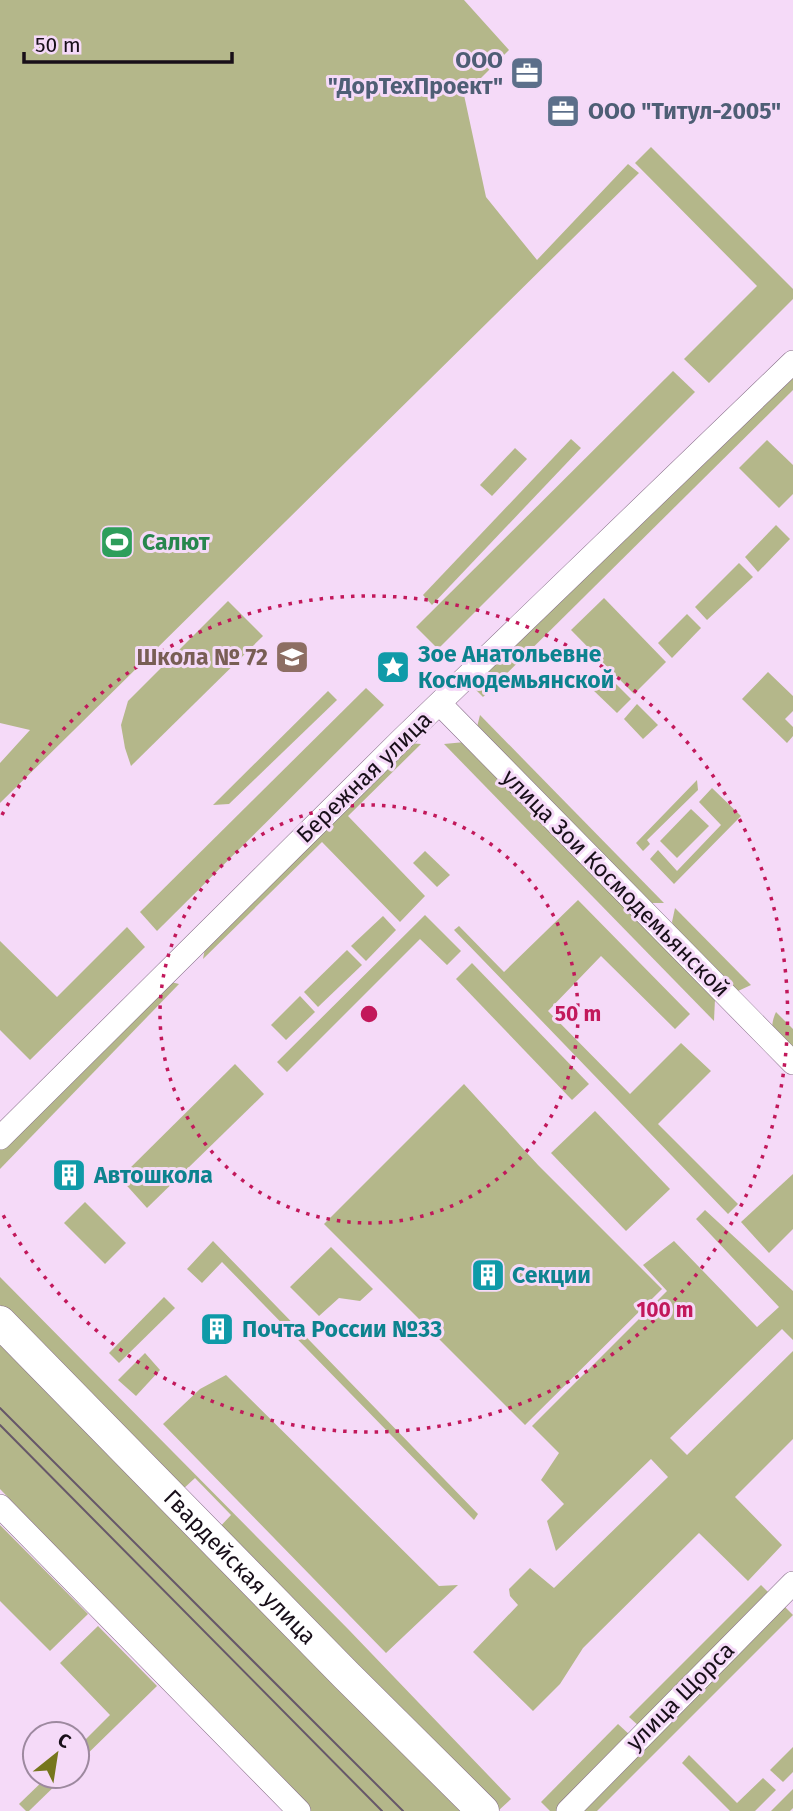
<svg xmlns="http://www.w3.org/2000/svg" width="793" height="1811" font-family="'Fira Sans',sans-serif">
<style>
.green{fill:#b4b78a}
.lines{fill:none;stroke-linecap:round;stroke-linejoin:round}
.street-casing{stroke:#856d87;stroke-width:24}
.secondary-casing{stroke:#856d87;stroke-width:33}
.street{stroke:#fff;stroke-width:23}
.secondary{stroke:#fff;stroke-width:32}
.tram{stroke:#675869;stroke-width:2}
.ring{fill:none;stroke:#c2185b;stroke-width:3.5;stroke-dasharray:3.5 7}
.labels{text-anchor:middle;stroke-width:6;stroke-linejoin:round;paint-order:stroke}
.service-label{font-size:23px;font-weight:bold;fill:#4e5e75;stroke:#f5daf8;text-anchor:end}
.leisure-label{font-size:23px;font-weight:bold;fill:#27864d;stroke:#f5daf8;text-anchor:start}
.culture-label{font-size:23px;font-weight:bold;fill:#0d838f;stroke:#f5daf8;text-anchor:start}
.education-label{font-size:23px;font-weight:bold;fill:#785e54;stroke:#f5daf8;text-anchor:end}
.street-label{font-size:23px;fill:#180f19;stroke:#f5daf8}
.centre{fill:#c2185b;stroke:#f5daf8;stroke-width:3.5}
.ring-label{font-size:21px;text-anchor:middle;font-weight:bold;fill:#c2185b;stroke:#f5daf8;stroke-width:6;stroke-linejoin:round;paint-order:stroke}
</style>
<rect width="100%" height="100%" fill="#f5daf8"/>
<g class="green">
<path d="M0,0H464L509,50L464,95L486,197L537,260L628,164L639,173L0,803V763L30,730L0,723Z"/>
<path d="M651,147L793,289V299L709,383L684,359L757,286L635,163Z"/>
<path d="M793,369V390L483,697L468,682Z"/>
<path d="M673,371L695,392L438,649L416,627Z"/>
<path d="M571,439L581,448L432,605L423,595Z"/>
<path d="M767,440L793,465V494L779,508L739,468Z"/>
<path d="M515,448L527,459L492,496L480,485Z"/>
<path d="M776,525L790,539L758,572L745,557Z"/>
<path d="M739,563L753,577L707,620L695,607Z"/>
<path d="M604,598L666,662L634,694L571,630Z"/>
<path d="M228,601L263,636L131,766L125,748L121,725L128,701Z"/>
<path d="M687,614L701,628L672,658L658,643Z"/>
<path d="M768,672L793,696V711L785,719L793,727V736L787,743L742,699Z"/>
<path d="M606,674L631,699L617,713L592,689Z"/>
<path d="M366,688L384,705L157,931L140,912Z"/>
<path d="M328,691L337,700L229,804L213,805Z"/>
<path d="M637,704L658,725L643,739L624,719Z"/>
<path d="M480,715L664,903H646L476,731Z"/>
<path d="M465,742L715,999L714,1021L444,744Z"/>
<path d="M408,743L421,744L348,816L425,896L400,922L322,842L203,959L205,948Z"/>
<path d="M697,780L698,790L647,840L650,844L643,851L636,843Z"/>
<path d="M712,788L741,816L674,884L650,859L658,850L677,871L721,825L699,802Z"/>
<path d="M691,809L709,826L677,858L660,841Z"/>
<path d="M425,851L450,875L437,887L413,863Z"/>
<path d="M578,900L690,1014L675,1029L601,956L548,1011L630,1094L681,1043L711,1071L658,1124L738,1204L728,1214L454,930L459,926L504,972Z"/>
<path d="M675,908L751,985L738,991L726,988L679,938L672,922Z"/>
<path d="M425,915L461,951L447,965L420,939L287,1072L277,1062Z"/>
<path d="M383,916L396,930L366,961L351,946Z"/>
<path d="M127,927L145,947L30,1060L0,1030V941L57,997Z"/>
<path d="M347,950L362,965L318,1007L304,992Z"/>
<path d="M472,963L589,1084L572,1100L456,979Z"/>
<path d="M171,982L179,984L0,1169V1148Z"/>
<path d="M300,996L315,1012L286,1040L271,1025Z"/>
<path d="M776,1012L793,1029V1054C778,1040 766,1034 776,1012Z"/>
<path d="M235,1064L264,1094L147,1208L120,1178Z"/>
<path d="M464,1084L538,1165L662,1289L525,1425L324,1224Z"/>
<path d="M595,1111L670,1189L626,1231L551,1153Z"/>
<path d="M793,1174V1229L769,1253L741,1222Z"/>
<path d="M85,1202L126,1243L105,1264L64,1223Z"/>
<path d="M705,1210L793,1291V1340L782,1329L670,1438L687,1455L793,1351V1439L735,1497L782,1545L748,1581L699,1533L583,1648L560,1684L533,1711L473,1652L518,1605L510,1596L509,1589L530,1568L554,1588L668,1477L651,1459L556,1551L547,1521L564,1504L541,1480L559,1453L532,1426L667,1291L643,1265L674,1241L757,1327L779,1307L696,1219Z"/>
<path d="M213,1241L478,1514L474,1520L222,1262L202,1283L187,1269Z"/>
<path d="M331,1247L373,1289L360,1301L339,1298L319,1316L290,1287Z"/>
<path d="M0,1277L348,1629L511,1799L498,1811L217,1530L231,1515L195,1478L182,1490L0,1305Z"/>
<path d="M164,1297L175,1308L119,1363L109,1353Z"/>
<path d="M0,1339L465,1811H310L0,1489Z"/>
<path d="M145,1353L160,1370L136,1396L118,1380Z"/>
<path d="M226,1375L439,1586L458,1585L386,1653L163,1424L200,1389Z"/>
<path d="M0,1525L88,1614L50,1651L0,1601Z"/>
<path d="M761,1585L772,1596L640,1727L629,1717Z"/>
<path d="M782,1604L793,1615L597,1811H575Z"/>
<path d="M98,1626L157,1686L77,1764V1748L110,1715L60,1663Z"/>
<path d="M618,1724L631,1736L557,1811H550L541,1802Z"/>
<path d="M793,1747V1772L783,1782L770,1770Z"/>
<path d="M689,1755L737,1803L763,1778L776,1790L755,1811H730L682,1763Z"/>
<path d="M48,1776H65L29,1811H26L19,1804Z"/>
<path d="M793,1789V1808L790,1811H771Z"/>
</g>
<g class="lines">
<g class="street-casing">
<g id="street">
<path d="M440,704L793,1063"/>
<path d="M0,1138L401,740L793,362"/>
<path d="M0,1506L299,1811"/>
<path d="M568,1811L793,1583"/>
</g>
</g>
<g class="secondary-casing">
<g id="secondary">
<path id="s1" d="M0,1322L346,1675L483,1811"/>
</g>
</g>
<use href="#street" class="street"/>
<use href="#secondary" class="secondary"/>
<g class="tram">
<path d="M0,1408L403,1811"/>
<path d="M0,1425L382,1811"/>
</g>
</g>
<g class="ring">
<circle cx="369" cy="1014" r="209"/>
<path d="M2 815A418 418 0 1 1 2 1213"/>
</g>
<defs>
<g id="office-square" transform="scale(1.75)"><rect x="-9" y="-9" width="18" height="18" rx="4" fill="#5c6f8a" stroke="#f5daf8"/><path d="M-6-3h4V-5.5h4V-3h4V5H-6ZM-1-4.5V-3h2v-1.5ZM-6 0V1H6V0Z" fill="#fff"/></g>
<g id="stadium-square" transform="scale(1.75)"><rect x="-9" y="-9" width="18" height="18" rx="4" fill="#2e9e5b" stroke="#f5daf8"/><path d="M0-5a6.5 5 0 1 0 0 10a6.5 5 0 1 0 0-10ZM-3.5-1.8h7v3.6h-7Z" fill="#fff"/></g>
<g id="school-square" transform="scale(1.75)"><rect x="-9" y="-9" width="18" height="18" rx="4" fill="#8d6e63" stroke="#f5daf8"/><path d="M0-5L7-2L0 1L-7-2ZM-4 1L0 2.5L4 1V4Q0 6-4 4Z" fill="#fff"/></g>
<g id="sight-square" transform="scale(1.75)"><rect x="-9" y="-9" width="18" height="18" rx="4" fill="#0f9aa8" stroke="#f5daf8"/><path d="M0-6L1.8-2.2L6-1.7L2.9 1.2L3.7 5.4L0 3.3L-3.7 5.4L-2.9 1.2L-6-1.7L-1.8-2.2Z" fill="#fff"/></g>
<g id="building-square" transform="scale(1.75)"><rect x="-9" y="-9" width="18" height="18" rx="4" fill="#0f9aa8" stroke="#f5daf8"/><path d="M-4-6H4V6H1V3H-1V6H-4ZM-2.5-4.3h1.7v1.8h-1.7ZM.8-4.3h1.7v1.8H.8ZM-2.5-1h1.7V.8h-1.7ZM.8-1h1.7V.8H.8Z" fill="#fff"/></g>
</defs>
<g fill-rule="evenodd">
<use href="#office-square" x="527" y="73"/>
<use href="#office-square" x="563" y="111"/>
<use href="#stadium-square" x="117" y="542"/>
<use href="#school-square" x="292" y="657"/>
<use href="#sight-square" x="393" y="667"/>
<use href="#building-square" x="69" y="1175"/>
<use href="#building-square" x="488" y="1275"/>
<use href="#building-square" x="217" y="1329"/>
</g>
<g class="labels">
<g class="service-label">
<text x="503" y="68">ООО<tspan x="503" dy="26">"ДорТехПроект"</tspan></text>
<text x="588" y="119" text-anchor="start">ООО "Титул-2005"</text>
</g>
<g class="leisure-label">
<text x="142" y="550">Салют</text>
</g>
<g class="culture-label">
<text x="418" y="662">Зое Анатольевне<tspan x="418" dy="26">Космодемьянской</tspan></text>
<text x="94" y="1183">Автошкола</text>
<text x="512" y="1283">Секции</text>
<text x="242" y="1337">Почта России №33</text>
</g>
<g class="education-label">
<text x="268" y="665">Школа № 72</text>
</g>
<g class="street-label">
<text transform="translate(364 777) rotate(-44)" y="8">Бережная улица</text>
<text transform="translate(616 883) rotate(45)" y="8">улица Зои Космодемьянской</text>
<text dy="8" stroke="none"><textPath href="#s1" startOffset="343">Гвардейская улица</textPath></text>
<text transform="translate(680 1696) rotate(-45)" y="8">улица Щорса</text>
</g>
</g>
<circle cx="369" cy="1014" r="10" class="centre"/>
<g class="ring-label">
<text x="578" y="1021">50 m</text>
<text x="665" y="1317">100 m</text>
</g>
<g transform="translate(56 1755) rotate(30)"><circle r="33" fill="#f5daf8" stroke="#9d899f" stroke-width="2"/>
<path d="M0-5L12 26L0 18L-12 26Z" fill="#76761d"/>
<text y="-10" font-size="19" font-weight="bold" text-anchor="middle" fill="#180f19">С</text>
</g>
<path d="M24 52v10h208v-10" fill="none" stroke="#180f19" stroke-width="3.5"/>
<text x="35" y="52" font-size="21" fill="#180f19" stroke="#f5daf8" stroke-width="5" paint-order="stroke">50 m</text>
</svg>
